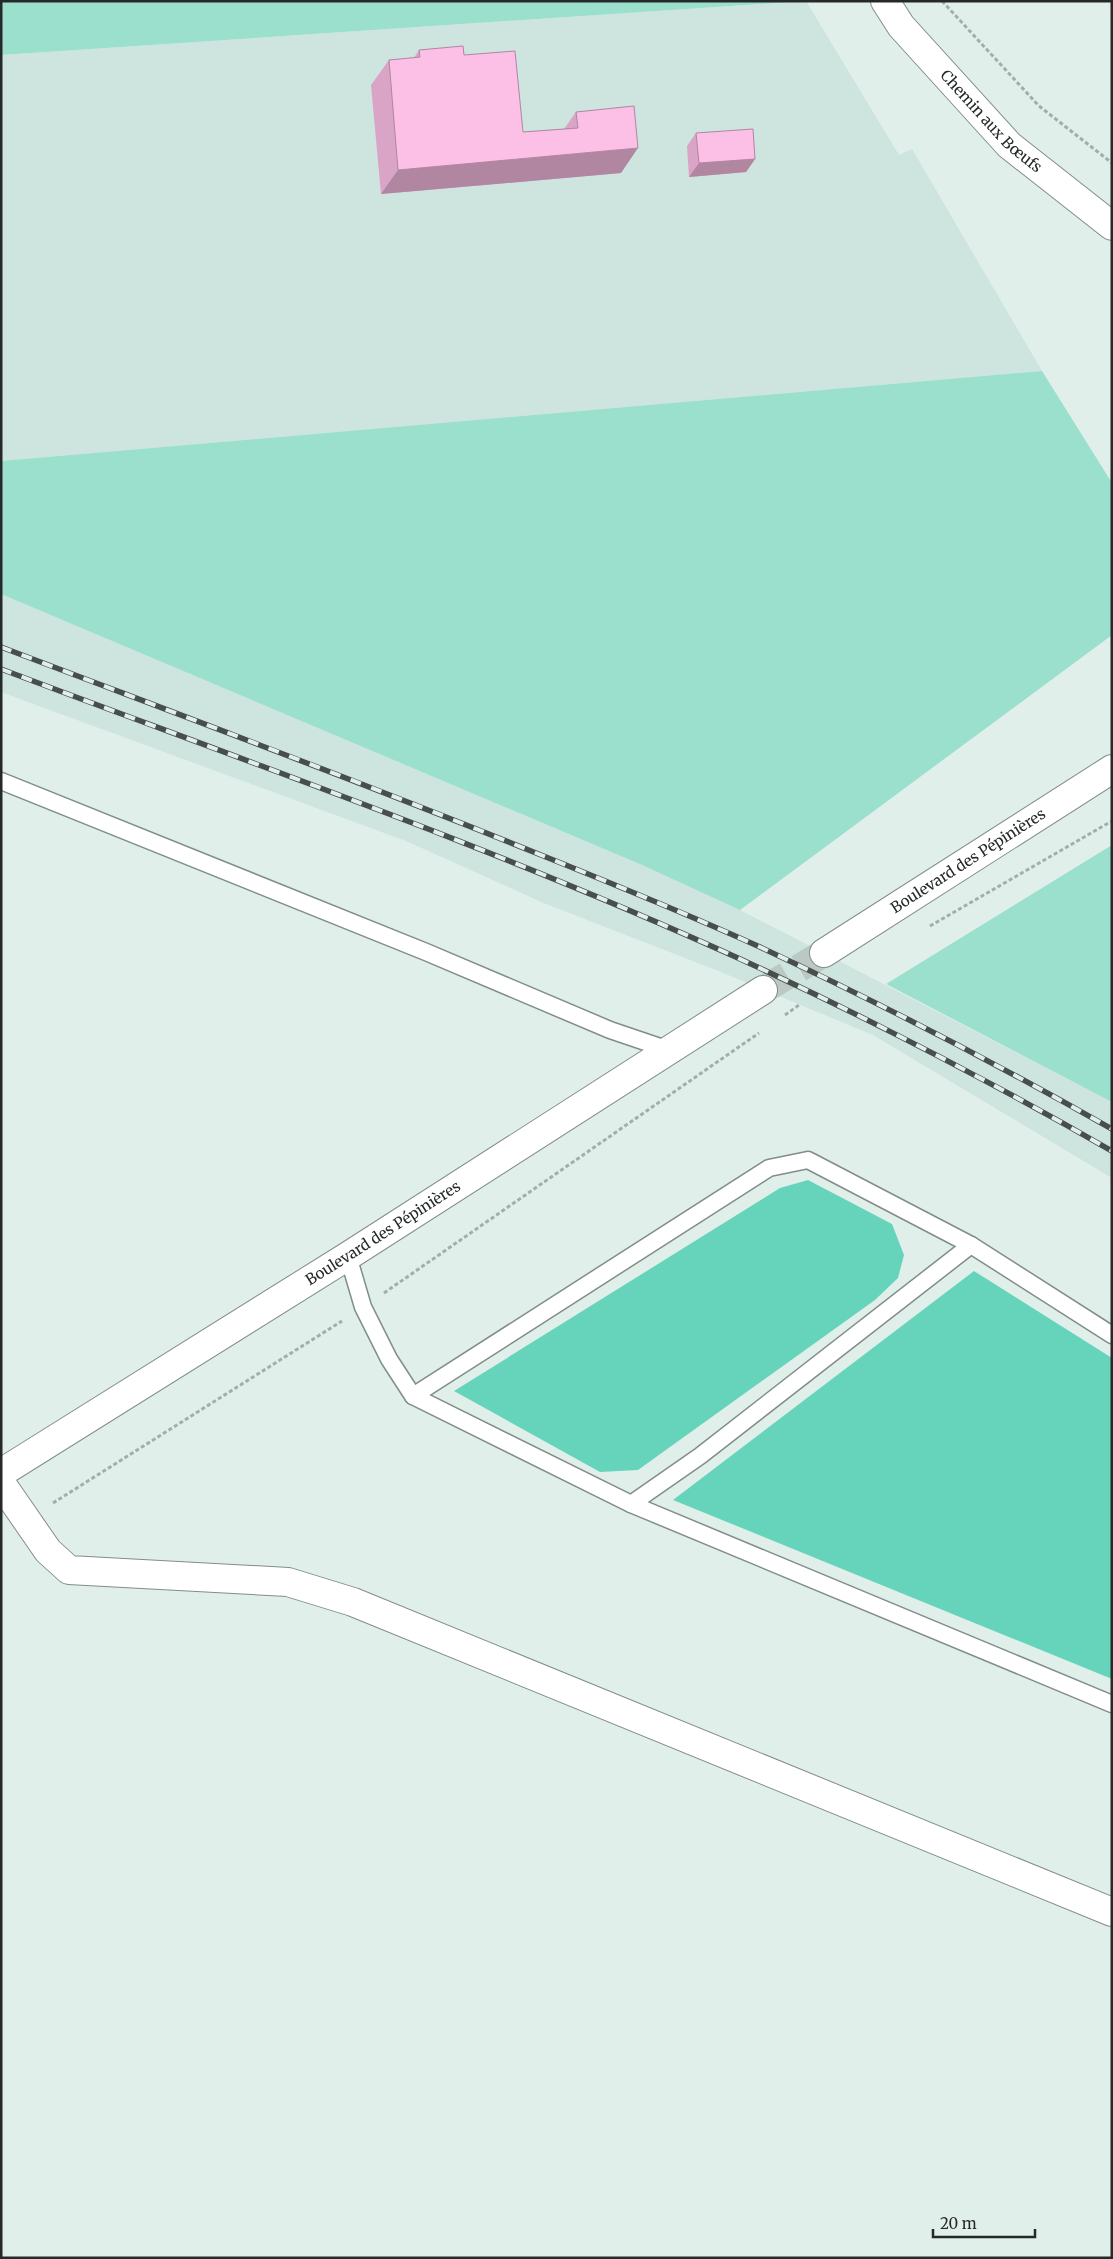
<svg xmlns="http://www.w3.org/2000/svg" width="1113" height="2259" font-family="Merriweather,serif">
<style>
.built{fill:#cee4de}
.green{fill:#9bdfcd}
.water{fill:#66d4bb}
.lines{fill:none;stroke-linecap:round;stroke-linejoin:round}
.secondary-tunnel{stroke:#bbc8c4;stroke-width:28;stroke-dasharray:28 14;stroke-linecap:butt}
.service-casing{stroke:#818d8a;stroke-width:19}
.minor-casing{stroke:#818d8a;stroke-width:30}
.secondary-casing{stroke:#818d8a;stroke-width:30}
.path{stroke:#a3aeab;stroke-width:3;stroke-dasharray:4 2.5;stroke-linecap:butt}
.service{stroke:#fff;stroke-width:16}
.minor{stroke:#fff;stroke-width:28}
.secondary{stroke:#fff;stroke-width:28}
.rail-casing{stroke:#474e4c;stroke-width:5.5}
.rail{stroke:#e1efeb;stroke-width:4;stroke-dasharray:11;stroke-linecap:butt}
.wall{fill:#d9a4c6}
.shaded-wall{fill:#b086a1}
.building{fill:#fcbfe6;stroke:#b086a1}
.labels{text-anchor:middle;stroke-width:4.5;stroke-linejoin:round;paint-order:stroke}
.street-label{font-size:15px;fill:#252a29;stroke:#e1efeb}
</style>
<rect width="100%" height="100%" fill="#e1efeb"/>
<g class="built">
<path d="M806,1L899,155L912,149L1042,371L1,461V55Z"/>
<path d="M1,594L642,865L740,910L1112,1102V1178L873,1035L716,970L546,904L406,841L1,692Z"/>
</g>
<g class="green">
<path d="M1,1H806L1,55Z"/>
<path d="M1042,371L1112,483V635L740,910L642,865L1,594V461Z"/>
<path d="M1112,845V1102L886,984Z"/>
</g>
<g class="water">
<path d="M808,1180L892,1224L904,1255L898,1278L875,1300L638,1470L600,1472L454,1391L780,1188Z"/>
<path d="M974,1271L1112,1358V1679L673,1500Z"/>
</g>
<g class="lines">
<path class="secondary-tunnel" d="M763,990L824,953"/>
<g class="service-casing">
<g id="service">
<path d="M1,781L426,952L610,1030L669,1050"/>
<path d="M348,1256L363,1307L389,1359L413,1396L631,1504L1112,1704"/>
<path d="M413,1396L769,1168L808,1160L971,1245L1112,1335"/>
<path d="M631,1504L700,1456L971,1245"/>
</g>
</g>
<g class="minor-casing">
<g id="minor">
<path id="s1" d="M885,1L901,26L1009,145L1112,226"/>
<path d="M1,1483L48,1551L69,1570L288,1582L353,1602L1112,1912"/>
</g>
</g>
<g class="secondary-casing">
<g id="secondary">
<path id="s2" d="M824,953L1112,769"/>
<path id="s3" d="M1,1473L348,1256L763,990"/>
</g>
</g>
<g class="path">
<path d="M942,1L1039,106L1112,163"/>
<path d="M930,926L1112,821"/>
<path d="M785,1015L799,1005"/>
<path d="M384,1293L759,1033"/>
<path d="M53,1503L342,1321"/>
</g>
<use href="#service" class="service"/>
<use href="#minor" class="minor"/>
<use href="#secondary" class="secondary"/>
<g class="rail-casing">
<g id="rail">
<path d="M1,647C180,715 359,781 536,853C611,883 687,914 760,947C880,1003 997,1064 1112,1129"/>
<path d="M1,669C248,762 498,849 738,958C866,1017 990,1081 1112,1151"/>
</g>
</g>
<use href="#rail" class="rail"/>
</g>
<g class="wall">
<path d="M419,50L464,55L523,132L564,129L576,112L621,173L381,194L371,85L389,60L414,58Z"/>
<path d="M696,133L755,159L746,172L689,177L687,146Z"/>
</g>
<g class="shaded-wall">
<path d="M638,148L621,173L381,194L398,170Z"/>
<path d="M755,159L746,172L689,177L699,163Z"/>
</g>
<g class="building">
<path d="M463,46L464,55L515,51L523,132L578,128L576,112L634,106L638,148L398,170L389,60L420,57L419,50Z"/>
<path d="M753,129L755,159L699,163L696,133Z"/>
</g>
<g class="labels">
<g class="street-label">
<text dy="5" stroke="none"><textPath href="#s1" startOffset="161">Chemin aux Bœufs</textPath></text>
<text dy="5" stroke="none"><textPath href="#s2" startOffset="171">Boulevard des Pépinières</textPath></text>
<text dy="5" stroke="none"><textPath href="#s3" startOffset="451">Boulevard des Pépinières</textPath></text>
</g>
</g>
<rect width="1113" height="2259" fill="none" stroke="#252a29" stroke-width="5"/>
<path d="M933 2229v8h102v-8" fill="none" stroke="#252a29" stroke-width="2.5"/>
<text x="940" y="2229" font-size="15" fill="#252a29" stroke="#e1efeb" stroke-width="4" paint-order="stroke">20 m</text>
</svg>
